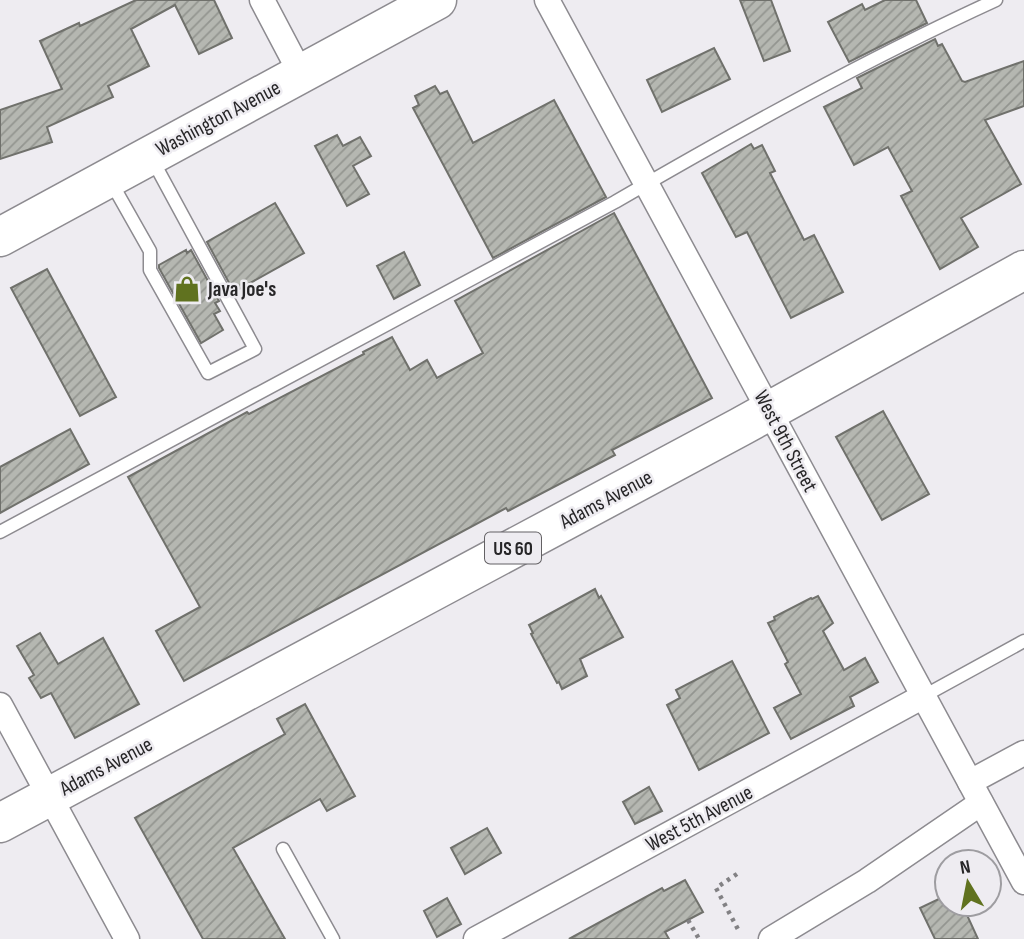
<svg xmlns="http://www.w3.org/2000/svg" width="1024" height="939" font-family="'Sofia Sans Condensed',sans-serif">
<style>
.building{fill:url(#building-hatch);stroke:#70716c;stroke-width:2}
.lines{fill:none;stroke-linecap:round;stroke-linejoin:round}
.service-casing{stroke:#8d8b90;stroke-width:15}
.minor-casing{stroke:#8d8b90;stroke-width:27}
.primary-casing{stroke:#8d8b90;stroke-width:41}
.path{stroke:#828184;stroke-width:4.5;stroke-dasharray:3.5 5;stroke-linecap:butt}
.service{stroke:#fff;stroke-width:12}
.minor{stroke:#fff;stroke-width:24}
.primary{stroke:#fff;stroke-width:38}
.labels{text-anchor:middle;stroke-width:5;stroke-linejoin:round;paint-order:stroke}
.shield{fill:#eeecf1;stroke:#636164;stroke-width:2}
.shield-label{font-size:19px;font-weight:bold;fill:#272628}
.street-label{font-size:21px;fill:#272628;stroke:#eeecf1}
.poi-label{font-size:21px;font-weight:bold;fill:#272628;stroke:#eeecf1;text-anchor:start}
</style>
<defs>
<pattern id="building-hatch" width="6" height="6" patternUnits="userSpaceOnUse" patternTransform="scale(1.75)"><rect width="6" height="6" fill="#b5b7b1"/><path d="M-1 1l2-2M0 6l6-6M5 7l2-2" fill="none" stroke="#939590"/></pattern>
</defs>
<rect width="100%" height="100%" fill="#eeecf1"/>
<g class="building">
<path d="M136,0H214L232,38L199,54L175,5L131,29L149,66L108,86L113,97L47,127L52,142L0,159V110L62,89L40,41L79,23L80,26Z"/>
<path d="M740,0H771L790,51L764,61Z"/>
<path d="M885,0H916L927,23L849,62L828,22L862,4L865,10Z"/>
<path d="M935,39L938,46L942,44L962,81L965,82L1024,61V106L985,120L1021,184L961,218L978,247L940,269L901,196L912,191L888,147L854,165L824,107L862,88L857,78Z"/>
<path d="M714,48L730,79L662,112L647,80Z"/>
<path d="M435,86L440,94L447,91L473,143L554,100L606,197L493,258L413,108L419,105L415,96Z"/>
<path d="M337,135L343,146L360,137L371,156L353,166L369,194L347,206L315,146Z"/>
<path d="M751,144L754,149L762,145L775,171L770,173L804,240L814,235L843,292L791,318L747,232L736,237L702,173Z"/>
<path d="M275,203L304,253L234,292L207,242Z"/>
<path d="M614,213L712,398L612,450L615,455L508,511L506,508L184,681L156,631L200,607L128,477L247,412L249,414L364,354L363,352L392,337L410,370L427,360L437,378L483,353L455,301Z"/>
<path d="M186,250L187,253L191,250L219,301L215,303L220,311L214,314L223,330L201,343L159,268V265Z"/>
<path d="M404,252L420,285L394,299L377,266Z"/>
<path d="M47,269L116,397L80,416L11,288Z"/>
<path d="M883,411L929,494L882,520L836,437Z"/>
<path d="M70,429L89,464L0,513V467Z"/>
<path d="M595,589L599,598L601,596L623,637L580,659L587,676L562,689L559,682L557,683L531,634L533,633L529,625Z"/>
<path d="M818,596L833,623L823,631L844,670L865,658L878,682L850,697L854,706L791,739L774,708L801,694L785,664L788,662L768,623L775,620L774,617L811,598L812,599Z"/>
<path d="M40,633L58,664L103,638L139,704L75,738L51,693L41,698L29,678L34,675L17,646Z"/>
<path d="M732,661L769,733L699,770L667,705L680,698L676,690Z"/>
<path d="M305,704L355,796L327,811L320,799L233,848L285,939H203L135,818L285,734L277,719Z"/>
<path d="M649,787L662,811L635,824L623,802Z"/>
<path d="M487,828L501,853L465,874L451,848Z"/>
<path d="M685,880L703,912L665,932L669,939H569L662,888L664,891Z"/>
<path d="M947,895V904H962L978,939H935L920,908Z"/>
<path d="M447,898L461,924L437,937L424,911Z"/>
</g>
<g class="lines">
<g class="service-casing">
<g id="service">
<path d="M111,182L150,251V270L208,373L255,349L152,159"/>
<path d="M0,532L615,202C739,130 865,60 996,0"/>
<path d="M922,697L1024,641"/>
<path d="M283,849L333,939"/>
</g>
</g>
<g class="minor-casing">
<g id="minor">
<path d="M262,0L301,74"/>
<path d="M547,0L1024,882"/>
<path d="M0,705L127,939"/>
<path d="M970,782L1024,753"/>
<path d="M476,939L922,697"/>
<path d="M771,939L867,881L981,803"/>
</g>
</g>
<g class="primary-casing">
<g id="primary">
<path d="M0,237L437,0"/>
<path d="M0,823L740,427L1024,270"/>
</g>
</g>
<g class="path">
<path d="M737,874L716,888L740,933"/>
<path d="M688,920L699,939"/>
</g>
<use href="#service" class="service"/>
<use href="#minor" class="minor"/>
<use href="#primary" class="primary"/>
</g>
<defs>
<g id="shop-bare" transform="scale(2.1)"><path d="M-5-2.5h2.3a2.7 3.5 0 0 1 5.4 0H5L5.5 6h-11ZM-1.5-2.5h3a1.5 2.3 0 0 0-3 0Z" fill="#60721f" stroke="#eeecf1" stroke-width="2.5" paint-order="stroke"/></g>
</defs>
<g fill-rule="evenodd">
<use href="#shop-bare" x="187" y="289"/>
</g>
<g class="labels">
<rect class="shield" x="485" y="532.5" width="56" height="31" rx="5"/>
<g class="shield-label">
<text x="513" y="555">US 60</text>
</g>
<g class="street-label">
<text transform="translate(218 118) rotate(-28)" y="7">Washington Avenue</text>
<text transform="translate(786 441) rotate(62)" y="7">West 9th Street</text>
<text transform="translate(606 499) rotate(-28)" y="7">Adams Avenue</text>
<text transform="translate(106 766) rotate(-28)" y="7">Adams Avenue</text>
<text transform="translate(699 818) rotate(-28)" y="7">West 5th Avenue</text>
</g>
<g class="poi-label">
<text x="208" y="296">Java Joe's</text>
</g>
</g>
<g transform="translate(968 883) rotate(350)"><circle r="33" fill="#eeecf1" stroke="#9e9da1" stroke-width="2"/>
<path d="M0-5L12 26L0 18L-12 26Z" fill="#60721f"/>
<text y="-10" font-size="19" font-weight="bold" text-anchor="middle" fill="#272628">N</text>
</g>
</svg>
